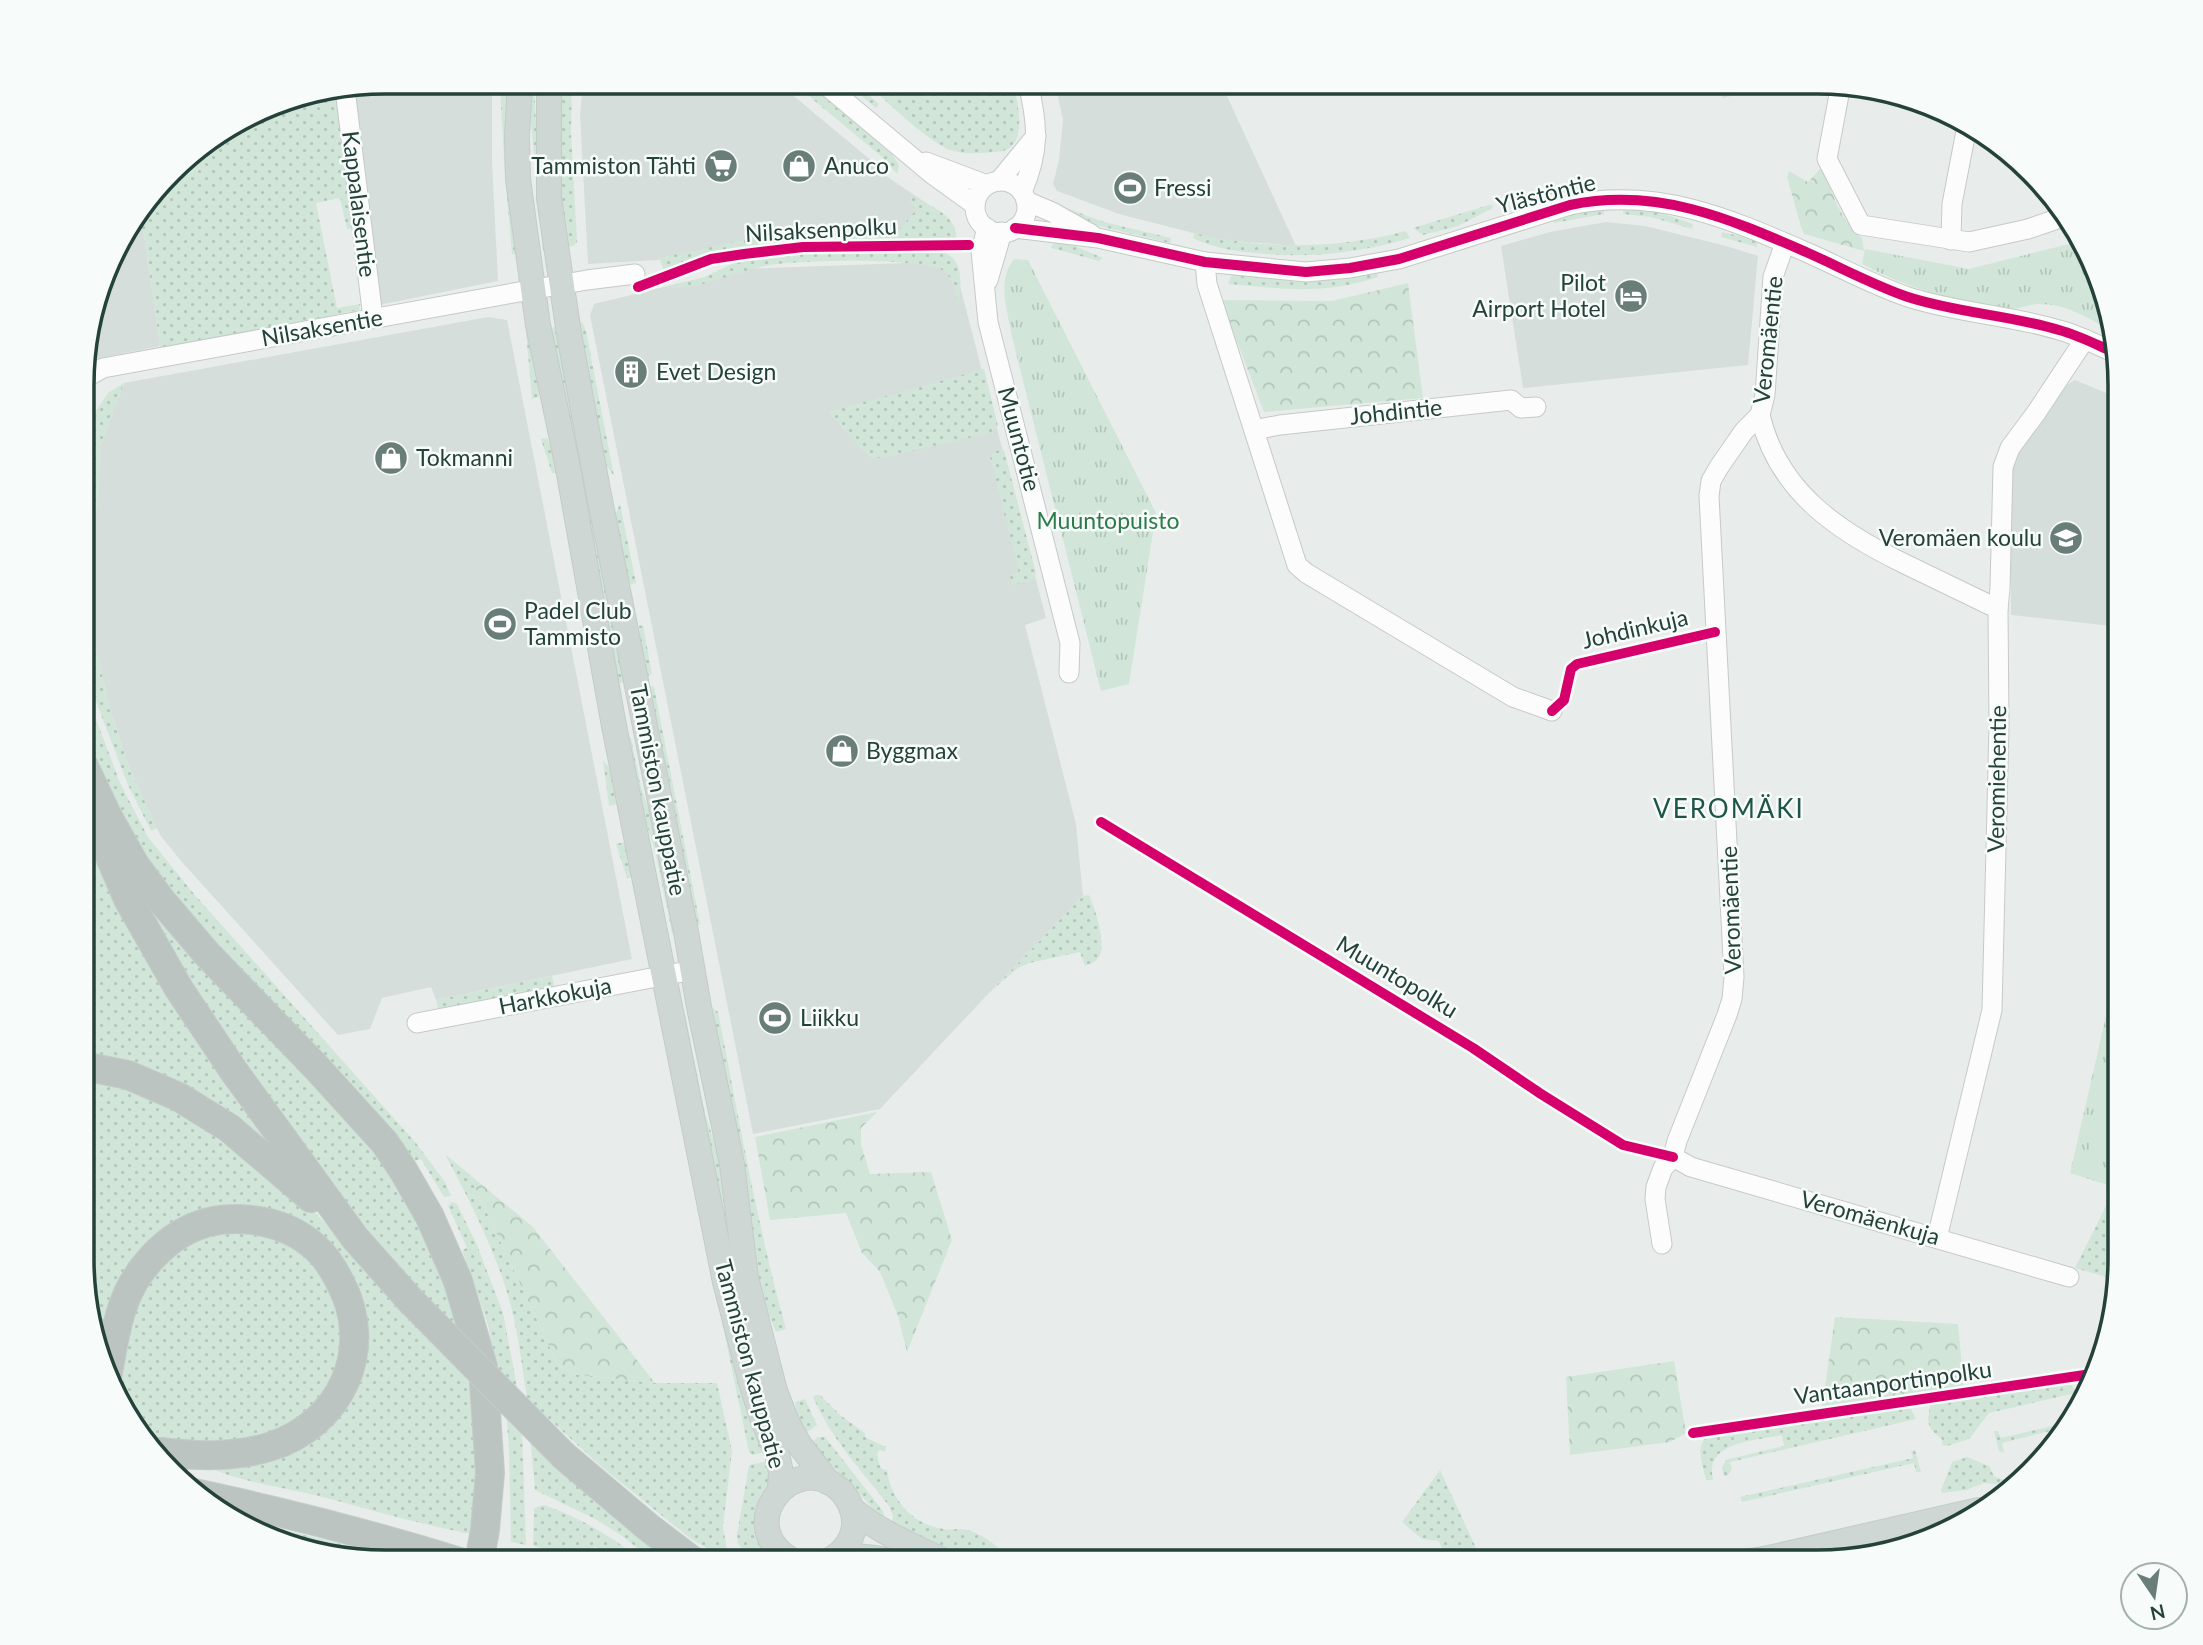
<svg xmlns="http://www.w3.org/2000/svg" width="2203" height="1645" font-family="Lato,sans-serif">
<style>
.built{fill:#d6dedb}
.grass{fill:url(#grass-dots)}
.forest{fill:url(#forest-crowns)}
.park{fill:url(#park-tufts)}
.garden{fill:#d1e6d8}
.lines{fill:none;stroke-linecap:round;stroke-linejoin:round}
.minor-casing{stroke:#c5cac8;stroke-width:21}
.major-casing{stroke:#c3ccc9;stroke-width:26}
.highway-casing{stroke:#c3ccc9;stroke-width:30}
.minor{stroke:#fcfcfc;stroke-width:19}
.major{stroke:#cfd7d5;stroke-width:24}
.highway{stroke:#bcc4c2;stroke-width:28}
.highway-bridge-casing{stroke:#c3ccc9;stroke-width:30;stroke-linecap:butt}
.highway-bridge{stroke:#bcc4c2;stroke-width:28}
.cycleway-casing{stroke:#f7fbf9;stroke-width:15}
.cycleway{stroke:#d6006c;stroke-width:10}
.labels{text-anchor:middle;stroke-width:5;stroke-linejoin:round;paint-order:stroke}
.poi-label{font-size:23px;fill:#24423a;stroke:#f7fbf9;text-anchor:start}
.street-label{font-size:23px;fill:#24423a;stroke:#f7fbf9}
.park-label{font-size:23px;fill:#2d7a4b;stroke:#f7fbf9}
.quarter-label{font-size:26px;letter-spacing:2px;fill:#1f5548;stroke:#f7fbf9}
.rim{fill:none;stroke:#24423a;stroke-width:3.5}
</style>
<defs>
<pattern id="grass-dots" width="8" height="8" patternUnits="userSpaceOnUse" patternTransform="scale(1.75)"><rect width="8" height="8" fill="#d1e6d8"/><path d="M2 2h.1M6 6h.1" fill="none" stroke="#b3c6ba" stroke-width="1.8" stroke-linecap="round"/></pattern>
<pattern id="forest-crowns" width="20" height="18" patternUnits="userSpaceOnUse" patternTransform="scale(1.75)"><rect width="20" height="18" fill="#d1e6d8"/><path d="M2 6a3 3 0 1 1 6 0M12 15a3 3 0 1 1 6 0" fill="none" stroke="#b3c6ba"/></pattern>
<pattern id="park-tufts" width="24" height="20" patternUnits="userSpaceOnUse" patternTransform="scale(1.75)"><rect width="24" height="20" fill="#d1e6d8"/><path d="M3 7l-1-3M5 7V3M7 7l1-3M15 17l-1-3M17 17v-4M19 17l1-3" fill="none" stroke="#b3c6ba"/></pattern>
</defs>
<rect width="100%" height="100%" fill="#e8edeb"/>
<g class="built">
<path d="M386,82H492V162L498,281L379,305L353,88Z"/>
<path d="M583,82H777L879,167L886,176L941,213L945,231H786L657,260L588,264L580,115Z"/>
<path d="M1055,83H1221L1296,246L1220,240L1119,214L1057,191L1053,184L1059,160L1063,120Z"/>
<path d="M1606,222L1645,226L1726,246L1758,256L1748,365L1523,388L1501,246L1550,232Z"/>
<path d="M143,229L160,346L85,361V346L123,234L125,232Z"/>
<path d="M932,262L958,278L1046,618L1025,625L1076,824L1083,896L1004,977L880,1109L753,1134L590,315L594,304L738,269Z"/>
<path d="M488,317L507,320L632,959L436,1000L431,987L382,998L370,1029L338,1035L181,861L160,835L129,767L110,709L84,598V551L98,504L100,447L124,383Z"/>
<path d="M2075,380L2121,399V627L2011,615V462L2067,385Z"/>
</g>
<g class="grass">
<path d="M528,82H534L538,165L548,250L543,251L528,93Z"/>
<path d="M560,82H572L571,132L577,242L573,246L565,248L557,145Z"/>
<path d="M792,82H806L892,154L899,165L897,174L882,157Z"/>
<path d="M845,82H853L879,104L876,108Z"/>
<path d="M865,82L1013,83C1017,99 1027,138 1008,149C1001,153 989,152 981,153C966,154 953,153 940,145C913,128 889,103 865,82Z"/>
<path d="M500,89H506L510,119L518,255L512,254L505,175Z"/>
<path d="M337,90L354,228L347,229L340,198L316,203L337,308L360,304L359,310L164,351L160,346L143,229L125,232L186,157L288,98Z"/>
<path d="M1592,182C1568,198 1537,193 1511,202L1509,199L1573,184Z"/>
<path d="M912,197C930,205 959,216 956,240L947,242L798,243L711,255L665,273L659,258L786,231H898L917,209L909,200Z"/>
<path d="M1492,204L1493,208L1458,226L1423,235L1413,228Z"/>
<path d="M1624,206L1653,210L1693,224L1692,229L1651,217L1623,214Z"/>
<path d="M1604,207V214L1554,223L1553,218Z"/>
<path d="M1066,208L1104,222L1171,238L1170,243L1095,225L1065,212Z"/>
<path d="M1406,231L1410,238C1359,253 1309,259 1256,253C1233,251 1213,248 1193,238L1194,233C1262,250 1338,249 1406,231Z"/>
<path d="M1722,232L1757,240V247L1721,237Z"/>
<path d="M1055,240L1075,246L1103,258L1099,261L1051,248Z"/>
<path d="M919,252C927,253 940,251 947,254C965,262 960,289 959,305C956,295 953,278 944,271C921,257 801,260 771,265C738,270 706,288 672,288L673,286L700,279L745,258L807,253Z"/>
<path d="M1377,271L1378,277C1324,295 1283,289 1228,284L1232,274Z"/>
<path d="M578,321L583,323L586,331L614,476L606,465Z"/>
<path d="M555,327L571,412L629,681L616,684L549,328Z"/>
<path d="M528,331L538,366L539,397L532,399L526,333Z"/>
<path d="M984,369L998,426L990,433L881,458L869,457L828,412Z"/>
<path d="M124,383L100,447L98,504L84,551L85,427L108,393Z"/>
<path d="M547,438L561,472L552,473L541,439Z"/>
<path d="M1004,450L1036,573L1034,580L1012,585L1010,576L1019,573L990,456L996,451Z"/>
<path d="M620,504L636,583L631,585C623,563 607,525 620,504Z"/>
<path d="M84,598L110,709L129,767L157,828L151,831L128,785L87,678L84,665Z"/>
<path d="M643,625L652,674L645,678L639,626Z"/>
<path d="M646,685L654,687L700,924L696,928Z"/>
<path d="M84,687L120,783L148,837L194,894L416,1143L445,1182L451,1196L444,1197L421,1159L415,1161L300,1034L208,941L147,864L101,777L84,736Z"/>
<path d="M628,737L631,738L641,787L662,850L677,932L672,933L655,851L637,793Z"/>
<path d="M603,760L610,769L617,804L609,806Z"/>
<path d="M84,813L141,935L284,1155L83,1053Z"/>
<path d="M624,842L637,876L627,878L616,844Z"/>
<path d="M141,884L409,1191L470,1343L421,1292L334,1190L219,1031L151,918Z"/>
<path d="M1089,895C1095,909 1107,943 1099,957C1096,962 1090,964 1085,966L1080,952L1029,963L1018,968L990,992L1083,896Z"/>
<path d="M552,976L554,984L553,990L439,1012L436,1000Z"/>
<path d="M713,1008L718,1012C739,1118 757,1225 786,1329L776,1332L761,1296Z"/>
<path d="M685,1014L705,1113L723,1170L753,1364L680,1015Z"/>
<path d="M661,1019L766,1452L753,1455L749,1452L660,1022Z"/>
<path d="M83,1072L159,1095L290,1186L478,1385V1535C423,1526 369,1509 315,1495C276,1486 236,1481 200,1464L254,1459L361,1368L306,1230L182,1224L102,1350L83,1280Z"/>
<path d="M445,1154L469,1174L558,1365L572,1374L655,1383H717L732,1451L723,1526L727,1551L737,1562H731L691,1539L604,1469L527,1399C521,1358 516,1315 502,1277C487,1234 466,1194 445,1154Z"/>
<path d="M2115,1188L2120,1189V1281L2075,1268Z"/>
<path d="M451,1202L457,1204L477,1245L503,1313L518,1392L497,1372L488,1325L462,1250L467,1248L448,1206Z"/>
<path d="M233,1228L289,1238L337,1290L346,1354L310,1414L252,1441L153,1444L115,1396L121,1345L145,1285L180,1246Z"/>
<path d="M2067,1383L2072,1385L2076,1393L1989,1413L1969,1439L1947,1446L1942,1445V1439C1925,1427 1927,1421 1931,1403Z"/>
<path d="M816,1395H820L840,1415L865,1433V1437L886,1447L885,1452L880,1450L877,1452L879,1464L882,1469L887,1470C891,1500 913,1525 944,1529C953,1530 962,1528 971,1531C988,1537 1000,1548 1009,1562H967L892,1523L893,1516L889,1506C860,1468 833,1442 813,1397Z"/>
<path d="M805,1399L817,1425L806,1433L798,1417L795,1402Z"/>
<path d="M1903,1407L1911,1409L1916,1419L1730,1462L1732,1470L1727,1476H1724L1722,1468L1725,1461L1729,1459L1784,1446L1782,1435C1755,1441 1704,1441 1713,1480H1706C1703,1466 1694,1445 1708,1436Z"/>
<path d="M506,1412L522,1428L526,1545L511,1542L509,1448Z"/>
<path d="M2069,1422L2066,1427L2002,1443L2004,1453L1999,1451L1994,1431H1998L2001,1438Z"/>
<path d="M530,1435L677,1562H655L622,1536L597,1520L535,1490Z"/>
<path d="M818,1437H825L883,1511L885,1520C871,1510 866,1500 854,1487C840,1472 824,1460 811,1443Z"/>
<path d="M1915,1450L1921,1472H1916L1914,1463L1742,1502L1740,1497L1913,1458L1911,1451Z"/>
<path d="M1967,1457L1989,1466L1994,1476L2004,1480L2024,1476C2012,1485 1997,1485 1984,1483L1966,1490L1942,1493L1941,1490L1952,1462Z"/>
<path d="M769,1461L771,1471L763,1545L774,1562H753L738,1544L737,1535L749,1465Z"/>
<path d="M1440,1470L1483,1563H1448L1439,1541L1422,1539L1402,1522Z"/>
<path d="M544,1505C578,1517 608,1534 636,1556L633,1562L595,1547L589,1549L584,1557L533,1546L534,1508Z"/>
<path d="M233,1517L385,1555L406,1562H366L270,1540Z"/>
</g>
<g class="forest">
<path d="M1824,168C1827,175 1828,182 1831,190C1838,208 1847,226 1862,238L1864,251L1804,234L1801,227L1787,177L1789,171L1808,182L1820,169Z"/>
<path d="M1408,283L1423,398L1264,412L1221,300L1332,301Z"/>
<path d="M877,1112L861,1128V1144L870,1174L931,1172L952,1240L907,1352L898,1316L880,1272L862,1253L846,1213L770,1220L755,1137Z"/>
<path d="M469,1174L533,1227L655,1383L572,1374L558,1365Z"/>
<path d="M1835,1317L1958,1324L1964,1387L1822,1408Z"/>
<path d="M1674,1361L1686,1433L1670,1442L1570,1455L1566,1377Z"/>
</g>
<g class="park">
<path d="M1718,83H1749L1751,91L1723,98Z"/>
<path d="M2081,241L2090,252L2108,329C2084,316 2067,304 2038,304C2027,305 2017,310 2006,309C1955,302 1907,288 1862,264L1865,249L1969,269Z"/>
<path d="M1014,259L1028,260L1031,266L1156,513L1129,684L1101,691L1012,337C1008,312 996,281 1014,259Z"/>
<path d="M2120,955V1189L2070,1173Z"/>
</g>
<path class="garden" d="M2116,1038L2120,1039V1157L2089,1150Z"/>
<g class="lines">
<g class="minor-casing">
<g id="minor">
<path d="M822,82L932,174L975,205"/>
<path d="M1841,84L1827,159L1861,225L1969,242L2028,229L2063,217"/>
<path d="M345,89L373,318"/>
<path d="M926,162L987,185"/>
<path d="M999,181L1036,136"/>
<circle cx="1001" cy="207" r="26"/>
<path d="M1022,192C1040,151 1038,125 1028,83"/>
<path d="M1026,201L1052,212L1091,234"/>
<path d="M987,228L981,251L988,322L1070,643L1069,673"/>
<path d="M1015,228L1098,238L1205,262L1306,272L1350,268L1399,259L1570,205C1657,187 1728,218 1806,252C1840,267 1873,285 1908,297C1957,313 2010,315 2059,330C2078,335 2095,344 2113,352"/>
<path d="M1951,240L1952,204L1967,126"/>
<path d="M1205,262L1207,284L1297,565L1306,573L1513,697L1552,711"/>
<path d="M988,280L1002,232"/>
<path d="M85,378L103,368L508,294L587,280L635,274"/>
<path d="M1760,415C1778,492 1839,532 1905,564C1936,579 1967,594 1998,609"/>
<path d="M1254,430L1280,425L1511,400L1521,408L1536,407"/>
<path d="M417,1023L693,970"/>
<path d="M1673,1157L1691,1167L2069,1277"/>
<path d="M1937,1238L1992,1010L1999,726L1998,609L2000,588L2003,467L2010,448L2036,413L2085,339"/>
<path d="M1662,1244L1655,1199L1656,1187L1663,1168L1673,1157L1677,1141L1727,1015L1732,999L1734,977L1709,496L1711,481L1719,467L1744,431L1760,415L1765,395L1773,277L1785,243"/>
</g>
</g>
<g class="major-casing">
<g id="major">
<path d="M520,82L517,136L518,179L538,325L567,463L614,726L725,1282L752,1386L764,1423L777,1454L781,1472L780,1489"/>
<path d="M549,82V198L569,334L598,490L686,932L699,1007L732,1164L746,1278L775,1391L787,1422L799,1444L828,1482"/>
<path d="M852,1509C880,1533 914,1546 946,1562"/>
<path d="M833,1559C855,1555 871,1556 893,1562"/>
<path d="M795,1562C727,1527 797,1444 842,1492C850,1501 855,1514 854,1526C852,1543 840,1556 825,1562"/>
<path d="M1738,1563L1769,1558L1979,1510"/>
</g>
</g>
<g class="highway-casing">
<g id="highway">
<path d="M84,766L107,815L135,865L161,900L207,954L316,1067L385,1143L403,1170L430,1217L458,1281L483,1367L490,1473L485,1530L479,1562"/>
<path d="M102,838L128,899L179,989L233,1070L355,1238L410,1300"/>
<path d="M83,1066L128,1075L179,1097L229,1128L311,1198"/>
<path d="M108,1373C113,1346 117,1316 129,1291C140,1268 160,1246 182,1233C222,1209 282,1217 316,1248C326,1257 334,1270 340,1282C376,1349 341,1425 269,1447C233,1458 196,1456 159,1452"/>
<path d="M564,1456L648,1527L694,1562"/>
<path d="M194,1493C284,1512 373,1535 460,1562"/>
</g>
</g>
<use href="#minor" class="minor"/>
<use href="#major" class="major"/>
<use href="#highway" class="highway"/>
<g class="highway-bridge-casing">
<path id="highway-bridge" d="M410,1300L564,1456"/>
</g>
<use href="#highway-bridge" class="highway-bridge"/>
<g class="cycleway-casing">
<g id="cycleway">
<path d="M1015,228L1098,238L1205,262L1306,272L1350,268L1399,259L1570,205C1657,187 1728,218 1806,252C1840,267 1873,285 1908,297C1957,313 2010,315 2059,330C2078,335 2095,344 2113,352"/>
<path d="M638,287L711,259L744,254L803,247L969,245"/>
<path d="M1552,711L1564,700L1571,669L1577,664L1715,632"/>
<path d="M1101,822L1473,1048L1541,1094L1623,1145L1673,1157"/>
<path d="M1693,1433L2098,1373"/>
</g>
</g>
<use href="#cycleway" class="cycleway"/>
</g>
<defs>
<g id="supermarket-disc" transform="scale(1.75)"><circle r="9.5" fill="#697e78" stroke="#f7fbf9"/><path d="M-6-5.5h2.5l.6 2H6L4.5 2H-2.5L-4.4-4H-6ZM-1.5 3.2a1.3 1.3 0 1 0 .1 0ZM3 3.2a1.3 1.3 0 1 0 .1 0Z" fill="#fff"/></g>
<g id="shop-disc" transform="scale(1.75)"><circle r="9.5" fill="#697e78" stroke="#f7fbf9"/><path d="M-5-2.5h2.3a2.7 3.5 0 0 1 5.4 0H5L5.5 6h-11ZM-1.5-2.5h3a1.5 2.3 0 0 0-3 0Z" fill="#fff"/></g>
<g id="stadium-disc" transform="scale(1.75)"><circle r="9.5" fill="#697e78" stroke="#f7fbf9"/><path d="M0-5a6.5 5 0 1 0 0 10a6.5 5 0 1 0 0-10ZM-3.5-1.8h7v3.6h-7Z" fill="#fff"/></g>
<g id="hotel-disc" transform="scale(1.75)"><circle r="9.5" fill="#697e78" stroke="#f7fbf9"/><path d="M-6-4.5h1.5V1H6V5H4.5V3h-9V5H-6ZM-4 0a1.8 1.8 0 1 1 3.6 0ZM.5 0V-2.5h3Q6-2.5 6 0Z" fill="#fff"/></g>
<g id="building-disc" transform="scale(1.75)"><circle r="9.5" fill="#697e78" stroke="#f7fbf9"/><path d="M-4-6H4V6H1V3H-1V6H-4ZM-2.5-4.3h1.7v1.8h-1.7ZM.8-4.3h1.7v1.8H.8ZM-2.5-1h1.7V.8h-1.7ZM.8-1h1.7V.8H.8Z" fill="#fff"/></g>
<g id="school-disc" transform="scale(1.75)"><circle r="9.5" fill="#697e78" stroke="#f7fbf9"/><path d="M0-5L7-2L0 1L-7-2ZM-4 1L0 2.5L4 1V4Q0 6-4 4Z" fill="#fff"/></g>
</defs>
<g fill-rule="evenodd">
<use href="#supermarket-disc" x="721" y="166"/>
<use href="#shop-disc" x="799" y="166"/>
<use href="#stadium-disc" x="1130" y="188"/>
<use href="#hotel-disc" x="1631" y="296"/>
<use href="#building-disc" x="631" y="372"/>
<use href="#shop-disc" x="391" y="458"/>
<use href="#school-disc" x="2066" y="538"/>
<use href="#stadium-disc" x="500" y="624"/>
<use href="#shop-disc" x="842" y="751"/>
<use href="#stadium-disc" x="775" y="1018"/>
</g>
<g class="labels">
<g class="poi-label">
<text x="696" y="174" text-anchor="end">Tammiston Tähti</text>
<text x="824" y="174">Anuco</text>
<text x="1154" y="196">Fressi</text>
<text x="1606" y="291" text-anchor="end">Pilot<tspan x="1606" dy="26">Airport Hotel</tspan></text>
<text x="656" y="380">Evet Design</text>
<text x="416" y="466">Tokmanni</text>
<text x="2042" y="546" text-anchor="end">Veromäen koulu</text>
<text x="524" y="619">Padel Club<tspan x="524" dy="26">Tammisto</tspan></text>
<text x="866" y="759">Byggmax</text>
<text x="800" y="1026">Liikku</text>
</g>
<g class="street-label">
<text transform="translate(1546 194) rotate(-14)" y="8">Ylästöntie</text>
<text transform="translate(359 204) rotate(83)" y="8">Kappalaisentie</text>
<text transform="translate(821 230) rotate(-3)" y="8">Nilsaksenpolku</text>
<text transform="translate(322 328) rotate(-10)" y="8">Nilsaksentie</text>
<text transform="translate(1768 340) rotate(-84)" y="8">Veromäentie</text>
<text transform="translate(1396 412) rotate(-6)" y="8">Johdintie</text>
<text transform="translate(1019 439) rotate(75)" y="8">Muuntotie</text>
<text transform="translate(1635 629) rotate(-13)" y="8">Johdinkuja</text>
<text transform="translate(1997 779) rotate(-89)" y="8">Veromiehentie</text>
<text transform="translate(658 790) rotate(79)" y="8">Tammiston kauppatie</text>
<text transform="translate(1731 910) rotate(-92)" y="8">Veromäentie</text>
<text transform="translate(1397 977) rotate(31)" y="8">Muuntopolku</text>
<text transform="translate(555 996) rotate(-11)" y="8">Harkkokuja</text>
<text transform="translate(1870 1218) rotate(16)" y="8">Veromäenkuja</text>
<text transform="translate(750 1364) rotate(75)" y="8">Tammiston kauppatie</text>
<text transform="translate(1893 1383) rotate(-8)" y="8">Vantaanportinpolku</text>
</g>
<g class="park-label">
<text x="1108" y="529">Muuntopuisto</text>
</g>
<g class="quarter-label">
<text x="1729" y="818">VEROMÄKI</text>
</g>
</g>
<path d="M0 0H2203V1645H0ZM385 94H1817A291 291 0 0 1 2108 385V1259A291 291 0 0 1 1817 1550H385A291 291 0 0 1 94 1259V385A291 291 0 0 1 385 94Z" fill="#f7fbf9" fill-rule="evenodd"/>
<path class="rim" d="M385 94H1817A291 291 0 0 1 2108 385V1259A291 291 0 0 1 1817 1550H385A291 291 0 0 1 94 1259V385A291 291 0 0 1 385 94Z"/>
<g transform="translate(2154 1596) rotate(167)"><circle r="33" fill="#f7fbf9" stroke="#a3b1ad" stroke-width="2"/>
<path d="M0-5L12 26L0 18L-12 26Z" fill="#697e78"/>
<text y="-10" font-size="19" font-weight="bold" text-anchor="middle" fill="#24423a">N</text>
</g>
</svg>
